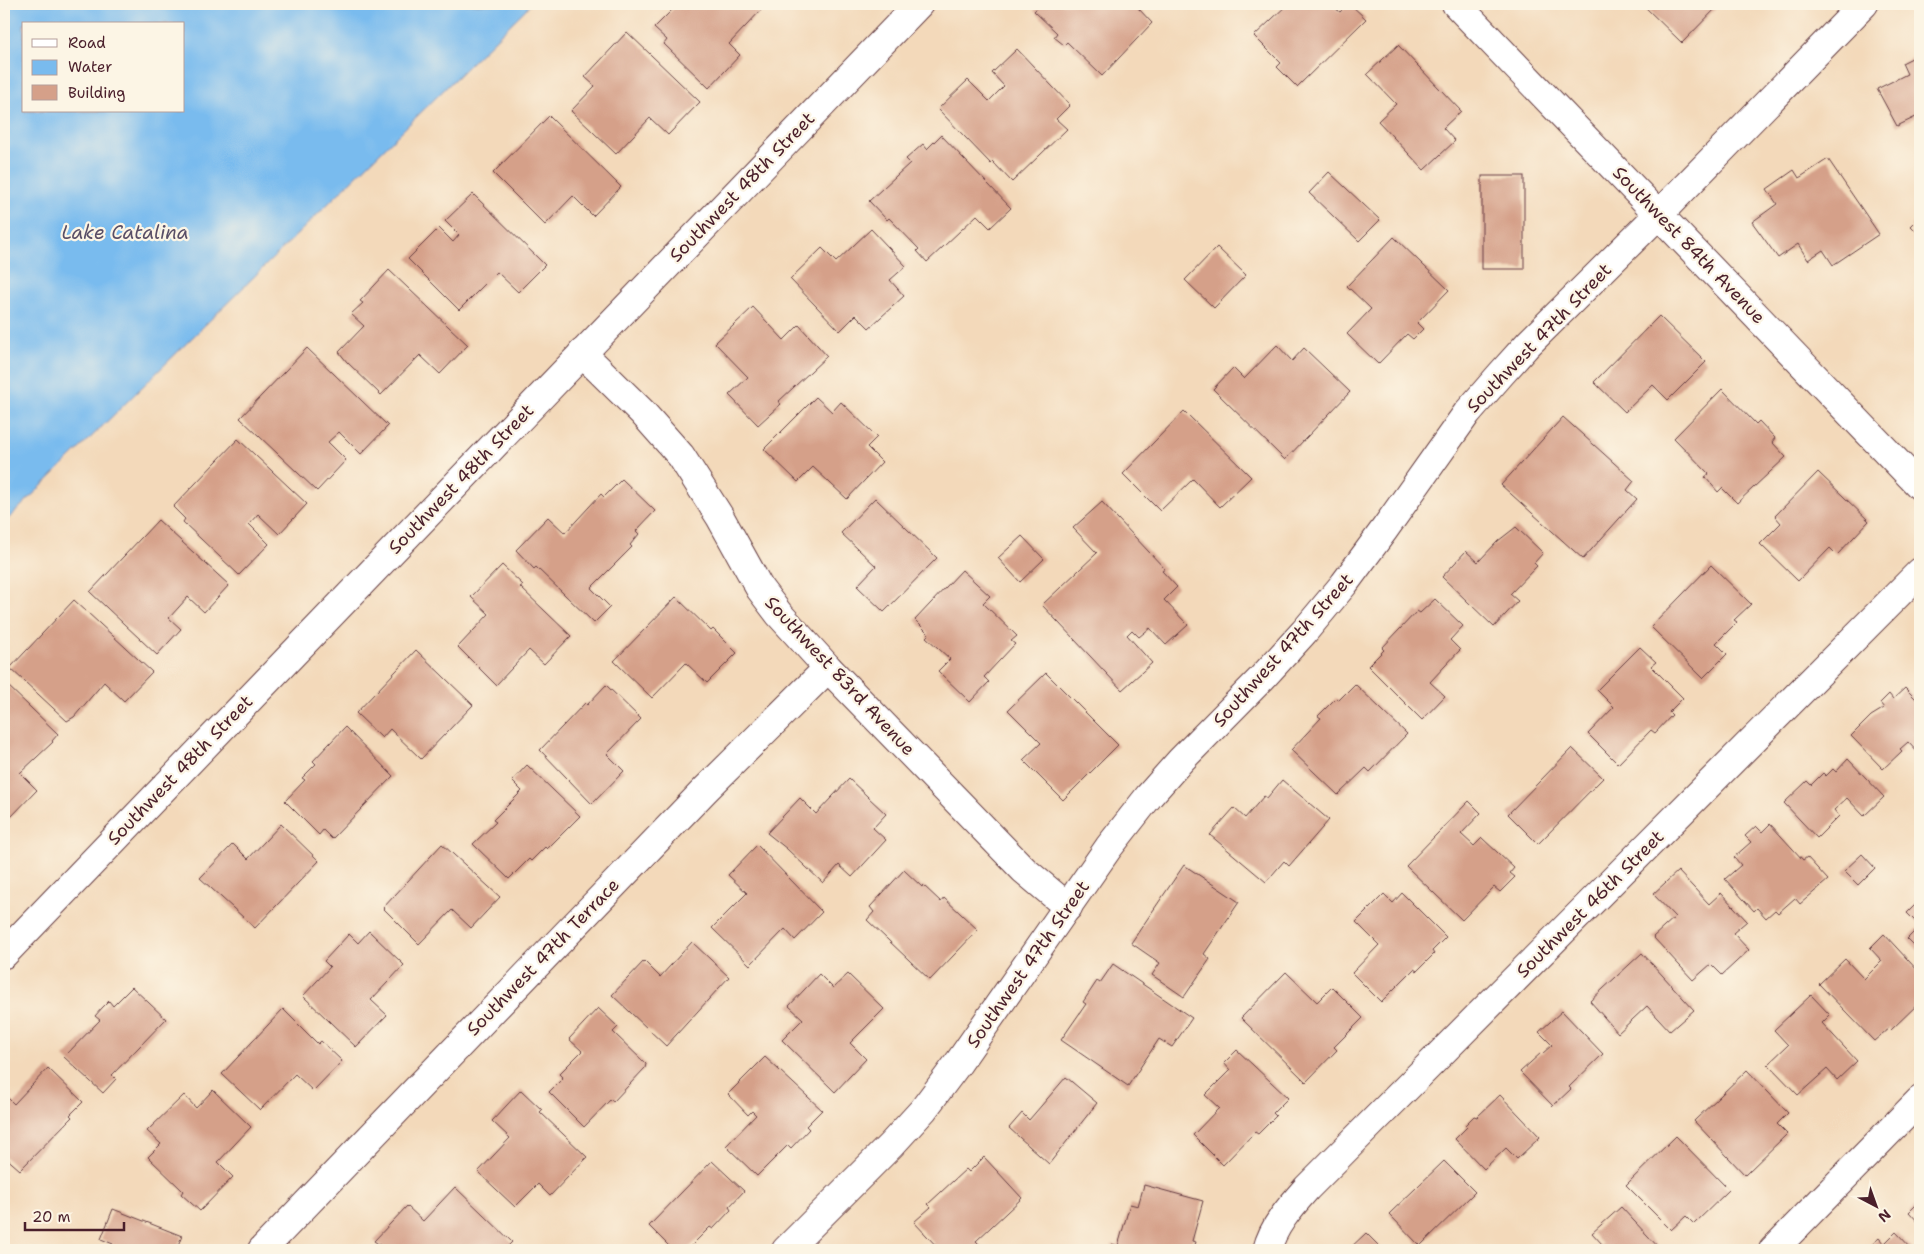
<svg xmlns="http://www.w3.org/2000/svg" width="1924" height="1254" font-family="'Shantell Sans',sans-serif">
<style>
.water{fill:#79bbee;stroke:#626d8c;fill-rule:evenodd}
.building{fill:#d5a089}
.lines{fill:none;stroke-linecap:round;stroke-linejoin:round}
.minor-casing{stroke:#633b40;stroke-width:30}
.minor{stroke:#fff;stroke-width:28}
.labels{text-anchor:middle;stroke-width:4.5;stroke-linejoin:round;paint-order:stroke}
.street-label{font-size:18px;fill:#4a1f2b;stroke:#fcf5e5}
.water-label{font-size:19px;font-style:italic;fill:#584e66;stroke:#fcf5e5}
</style>
<rect width="100%" height="100%" fill="#fcf5e5"/>
<filter id="ink" filterUnits="userSpaceOnUse"><feTurbulence type="fractalNoise" baseFrequency=".02" numOctaves="2"/><feDisplacementMap in="SourceGraphic" scale="10" xChannelSelector="R" yChannelSelector="G"/><feConvolveMatrix kernelMatrix="1 2 1 2 8 2 1 2 1" color-interpolation-filters="sRGB"/></filter>
<filter id="wash" filterUnits="userSpaceOnUse"><feTurbulence type="fractalNoise" baseFrequency=".0096" numOctaves="4" result="noise"/><feDisplacementMap in="SourceGraphic" scale="20" xChannelSelector="R" yChannelSelector="G"/><feGaussianBlur stdDeviation="1.12" result="paint"/><feColorMatrix in="noise" values="0 0 0 0 0 0 0 0 0 0 0 0 0 0 0 0 0 1.4 0 .05"/><feComposite in="paint" operator="in"/></filter>
<g filter="url(#wash)">
<rect width="100%" height="100%" fill="#f3d9ba"/>
<path class="water" d="M4,4H531L4,523ZM24,24H184V111H24Z"/>
<g id="blocks">
<g class="building">
<path d="M678,4H756L762,9L729,44L740,55L709,88L664,44L667,40L654,28Z"/>
<path d="M1041,4H1142L1138,8L1152,23L1102,76L1067,42L1064,45L1054,37L1057,33L1034,11Z"/>
<path d="M1288,4H1330L1340,12L1348,4H1350L1366,19L1297,87L1277,67L1281,63L1254,36Z"/>
<path d="M1642,4H1720L1682,43Z"/>
<path d="M627,32L700,102L668,135L650,118L616,154L571,111L595,86L585,77Z"/>
<path d="M1398,45L1461,111L1443,128L1455,141L1424,170L1378,121L1396,104L1367,74Z"/>
<path d="M1017,49L1070,105L1056,119L1067,129L1012,182L993,162L991,164L938,109L968,80L989,101L1004,86L992,73Z"/>
<path d="M1920,54V115L1897,126L1877,89L1907,74L1902,63Z"/>
<path d="M549,116L621,187L593,216L573,196L545,225L493,173Z"/>
<path d="M941,135L1011,208L990,228L977,215L927,262L917,251L919,249L889,218L887,220L869,201L910,163L906,159L923,144L927,149Z"/>
<path d="M1828,159L1879,234L1833,265L1823,250L1808,260L1798,244L1778,258L1752,222L1777,204L1767,189L1794,170L1799,178Z"/>
<path d="M1329,172L1380,220L1359,241L1309,193Z"/>
<rect x="1482" y="176" width="42" height="93"/>
<path d="M473,194L545,265L518,292L497,272L459,310L408,259L439,228L453,242L459,235L445,221Z"/>
<path d="M1920,217V235L1911,226Z"/>
<path d="M871,229L906,266L890,280L904,296L869,328L856,315L840,331L790,279L822,248L836,262Z"/>
<path d="M1394,237L1449,290L1417,323L1423,329L1413,339L1407,334L1378,364L1347,334L1371,309L1347,286Z"/>
<path d="M1217,247L1246,275L1214,308L1185,280Z"/>
<path d="M389,270L468,345L440,374L420,355L381,395L347,362L339,352L364,326L351,314L363,303L360,301Z"/>
<path d="M753,307L784,340L799,325L827,356L778,402L781,404L758,425L729,395L748,377L715,343Z"/>
<path d="M1659,316L1706,362L1668,400L1653,385L1625,412L1594,382Z"/>
<path d="M1277,345L1292,361L1304,348L1350,392L1285,460L1213,389L1233,368L1244,379Z"/>
<path d="M307,348L388,426L361,454L339,432L328,442L346,460L317,491L240,418Z"/>
<path d="M1920,377V391L1915,379Z"/>
<path d="M1722,389L1756,424L1759,421L1775,438L1772,442L1786,457L1737,503L1722,488L1718,492L1705,477L1709,474L1674,438Z"/>
<path d="M816,397L832,412L841,402L877,437L867,447L882,462L847,499L813,467L798,482L764,449Z"/>
<path d="M1184,411L1251,477L1220,507L1193,479L1160,511L1123,474Z"/>
<path d="M1563,417L1634,481L1627,490L1637,499L1583,559L1501,485Z"/>
<path d="M238,439L307,504L279,534L258,514L249,524L269,544L239,575L183,522L185,519L173,507Z"/>
<path d="M1818,472L1869,521L1837,555L1830,548L1798,581L1760,544L1781,523L1775,516Z"/>
<path d="M622,479L655,511L636,531L639,534L630,545L632,547L591,588L610,607L594,623L536,567L534,569L516,550L548,517L565,533L601,494L604,497Z"/>
<path d="M875,498L937,558L884,612L857,586L876,566L841,533Z"/>
<path d="M1102,502L1165,569L1162,571L1177,587L1164,600L1188,625L1166,645L1150,628L1139,637L1132,630L1127,635L1152,663L1122,690L1042,605L1097,553L1073,528Z"/>
<path d="M158,520L229,585L204,612L188,597L169,618L181,629L157,655L90,592Z"/>
<path d="M1516,527L1543,553L1534,563L1537,566L1510,594L1518,601L1494,627L1442,577L1466,551L1478,562L1498,541Z"/>
<path d="M1022,536L1044,559L1020,582L998,558Z"/>
<path d="M502,565L523,585L520,587L571,636L544,664L529,650L496,685L458,647L489,614L471,597Z"/>
<path d="M1711,565L1751,604L1734,620L1737,622L1716,643L1727,654L1703,678L1651,627Z"/>
<path d="M962,570L990,596L983,603L1017,636L1011,641L1015,644L984,677L989,682L970,702L938,671L950,659L926,637L929,634L915,620Z"/>
<path d="M676,597L711,631L713,629L737,653L707,683L686,663L652,698L614,661Z"/>
<path d="M1435,599L1463,626L1450,640L1460,650L1430,682L1445,696L1422,720L1368,666L1384,650L1382,648L1417,611L1420,613Z"/>
<path d="M74,600L152,672L124,701L104,682L74,717L67,721L10,668Z"/>
<path d="M1640,647L1656,662L1651,666L1683,698L1669,712L1672,715L1655,733L1651,730L1618,764L1588,734L1614,707L1597,690Z"/>
<path d="M416,650L473,705L421,759L390,729L382,738L356,713Z"/>
<path d="M1046,673L1118,745L1063,800L1023,760L1041,743L1008,710Z"/>
<path d="M4,682L58,734L52,741L53,742L20,773L37,790L9,819L4,814Z"/>
<path d="M1355,684L1407,734L1370,772L1366,768L1338,795L1291,750L1321,718L1318,716L1336,698L1339,700Z"/>
<path d="M606,685L641,719L607,754L624,771L592,804L540,750L585,703L587,705Z"/>
<path d="M1905,688L1920,703V755L1908,742L1900,749L1902,751L1883,769L1851,736L1871,716L1884,708L1880,703L1889,694L1893,699Z"/>
<path d="M345,727L393,776L332,839L323,830L319,835L285,801L305,780L302,778L316,764L313,761Z"/>
<path d="M1572,748L1603,778L1538,844L1508,814Z"/>
<path d="M1848,759L1884,797L1864,816L1847,798L1834,810L1839,816L1817,838L1784,803L1807,781L1811,785L1823,773L1826,776L1833,769L1836,772Z"/>
<path d="M527,765L580,816L547,849L545,847L531,861L529,859L509,879L473,844L496,822L493,820L522,791L512,781Z"/>
<path d="M849,779L886,814L873,828L886,840L852,877L839,865L823,883L787,849L767,833L800,798L816,814Z"/>
<path d="M1282,780L1329,820L1289,866L1284,861L1266,882L1210,835L1234,808L1245,818L1264,796L1267,798Z"/>
<path d="M1469,801L1481,813L1461,834L1474,846L1482,838L1514,868L1510,873L1515,877L1500,892L1494,887L1462,920L1406,866Z"/>
<path d="M281,824L319,861L255,928L200,878L233,844L248,859Z"/>
<path d="M1770,824L1803,860L1807,857L1828,880L1800,904L1795,898L1778,913L1775,910L1766,918L1757,908L1754,911L1725,879L1741,865L1734,857L1751,842L1745,836L1756,826L1762,832Z"/>
<path d="M442,844L500,897L471,928L452,910L419,944L383,908Z"/>
<path d="M757,845L822,912L795,940L785,929L750,965L712,928L747,893L728,875Z"/>
<path d="M1862,854L1875,868L1858,885L1844,871Z"/>
<path d="M1184,865L1239,902L1204,954L1210,959L1184,997L1152,975L1160,963L1131,943Z"/>
<path d="M904,870L922,887L923,885L941,902L944,898L978,930L930,980L867,920L874,912L870,907Z"/>
<path d="M1678,871L1709,904L1721,893L1747,921L1733,933L1749,950L1722,975L1711,964L1693,980L1653,937L1675,917L1653,894Z"/>
<path d="M1402,893L1446,937L1432,951L1434,954L1417,971L1414,969L1381,1002L1352,973L1379,945L1356,922L1384,894L1393,903Z"/>
<path d="M1920,900V952L1907,939L1920,926L1907,913Z"/>
<path d="M369,931L404,965L371,1000L387,1015L356,1047L303,996L330,967L324,961L349,934L358,943Z"/>
<path d="M1884,934L1920,973V998L1919,999L1920,1002L1891,1030L1889,1028L1874,1041L1819,984L1845,959L1864,979L1882,961L1870,948Z"/>
<path d="M692,942L729,977L666,1046L612,995L644,961L660,977Z"/>
<path d="M1642,953L1694,1010L1670,1031L1647,1006L1618,1033L1590,1001Z"/>
<path d="M1113,964L1192,1018L1172,1047L1159,1039L1128,1086L1061,1040L1086,1004L1083,1002L1097,981L1100,983Z"/>
<path d="M1286,972L1317,1002L1332,987L1363,1018L1334,1047L1337,1050L1306,1082L1241,1018Z"/>
<path d="M819,974L833,988L848,974L884,1009L850,1043L866,1059L835,1092L782,1040L803,1019L789,1006Z"/>
<path d="M132,987L166,1019L112,1075L116,1079L103,1093L64,1057L100,1020L95,1016L102,1008L109,1001L113,1006Z"/>
<path d="M1811,995L1830,1015L1822,1023L1857,1061L1837,1080L1827,1069L1798,1095L1768,1064L1788,1045L1774,1030Z"/>
<path d="M598,1008L618,1027L613,1032L646,1064L645,1068L613,1102L611,1099L584,1127L549,1092L563,1078L559,1074L582,1051L569,1039Z"/>
<path d="M283,1009L318,1044L321,1041L342,1061L313,1091L295,1074L260,1110L222,1074Z"/>
<path d="M1562,1011L1603,1054L1569,1087L1571,1089L1553,1106L1520,1072L1541,1053L1542,1054L1552,1045L1539,1032Z"/>
<path d="M1237,1050L1288,1098L1273,1113L1276,1116L1258,1134L1255,1132L1223,1165L1193,1135L1219,1108L1205,1095L1230,1070L1224,1063Z"/>
<path d="M765,1057L822,1110L806,1126L809,1129L791,1148L788,1145L757,1176L726,1146L756,1115L752,1111L748,1115L728,1094Z"/>
<path d="M48,1068L83,1102L70,1115L72,1117L20,1170L4,1156V1094L14,1104Z"/>
<path d="M1747,1070L1788,1113L1777,1124L1787,1134L1745,1175L1694,1121Z"/>
<path d="M1066,1077L1097,1103L1049,1164L1009,1128L1022,1113L1029,1120Z"/>
<path d="M213,1090L251,1127L218,1162L233,1177L200,1211L181,1194L183,1191L148,1157L161,1144L147,1131L184,1095L196,1108Z"/>
<path d="M521,1090L542,1110L540,1112L587,1157L550,1196L538,1184L515,1207L478,1172L510,1138L492,1121Z"/>
<path d="M1500,1095L1540,1137L1517,1159L1506,1148L1484,1169L1455,1139L1467,1127L1465,1125L1474,1116L1477,1117Z"/>
<path d="M1676,1136L1729,1190L1694,1224L1686,1216L1671,1230L1626,1185Z"/>
<path d="M984,1157L1022,1198L976,1241L985,1250H940L914,1222L931,1207L928,1204L966,1169L969,1172Z"/>
<path d="M712,1161L744,1191L729,1207L731,1210L713,1229L710,1227L687,1250H673L649,1226Z"/>
<path d="M1444,1161L1475,1192L1420,1246L1389,1214Z"/>
<path d="M1144,1185L1203,1201L1192,1241L1196,1242L1193,1250H1111L1112,1244L1118,1246L1130,1204L1138,1206Z"/>
<path d="M455,1187L512,1242L504,1250H387L374,1241L407,1206L423,1221Z"/>
<path d="M1920,1201V1224L1909,1212Z"/>
<path d="M1621,1207L1661,1250H1596L1602,1244L1592,1233Z"/>
<path d="M113,1209L182,1236L176,1250H111L113,1244L101,1239Z"/>
<path d="M1896,1232L1913,1250H1866L1879,1238L1884,1244Z"/>
<path d="M1366,1233L1383,1250H1348Z"/>
</g>
</g>
</g>
<g filter="url(#ink)">
<use href="#blocks" fill-opacity="0" stroke="#633b40" stroke-width="1"/>
<g class="lines">
<g class="minor-casing">
<g id="minor">
<path d="M1456,4L1920,486"/>
<path d="M582,353L642,412L681,456L720,517L760,589L779,614L828,668L1024,870L1068,907"/>
<path d="M4,954L919,4"/>
<path d="M262,1250L705,790L828,668"/>
<path d="M786,1250L891,1145L923,1110L959,1062L1109,847L1149,796L1181,760L1261,679L1304,632L1344,584L1384,530L1467,413L1501,374L1528,344L1659,214L1864,4"/>
<path d="M1267,1250C1273,1226 1291,1206 1307,1188L1920,572"/>
<path d="M1773,1250L1920,1100"/>
</g>
</g>
<use href="#minor" class="minor"/>
</g>
</g>
<g class="labels">
<g class="street-label">
<text transform="translate(742 187) rotate(-46)" y="6">Southwest 48th Street</text>
<text transform="translate(1689 245) rotate(46)" y="6">Southwest 84th Avenue</text>
<text transform="translate(1539 338) rotate(-46)" y="6">Southwest 47th Street</text>
<text transform="translate(461 479) rotate(-46)" y="6">Southwest 48th Street</text>
<text transform="translate(1283 650) rotate(-48)" y="6">Southwest 47th Street</text>
<text transform="translate(840 676) rotate(47)" y="6">Southwest 83rd Avenue</text>
<text transform="translate(180 770) rotate(-46)" y="6">Southwest 48th Street</text>
<text transform="translate(1590 904) rotate(-45)" y="6">Southwest 46th Street</text>
<text transform="translate(543 957) rotate(-46)" y="6">Southwest 47th Terrace</text>
<text transform="translate(1028 964) rotate(-55)" y="6">Southwest 47th Street</text>
</g>
<g class="water-label">
<text x="125" y="239">Lake Catalina</text>
</g>
</g>
<rect width="1924" height="1254" fill="none" stroke="#fcf5e5" stroke-width="20"/>
<rect x="22" y="22" width="162" height="90" fill="#fcf5e5" stroke="#b59f9b"/>
<rect x="32" y="39" width="25" height="8" fill="#ffffff" stroke="#b59f9b"/>
<text x="68" y="48" font-size="15" fill="#4a1f2b">Road</text>
<rect x="32" y="60" width="25" height="15" fill="#79bbee" stroke="#b59f9b"/>
<text x="68" y="72" font-size="15" fill="#4a1f2b">Water</text>
<rect x="32" y="85" width="25" height="15" fill="#d5a089" stroke="#b59f9b"/>
<text x="68" y="98" font-size="15" fill="#4a1f2b">Building</text>
<g transform="translate(1876 1206) rotate(139)" stroke="#fcf5e5" stroke-width="4" paint-order="stroke">
<path d="M0-4L9 19L0 12L-9 19Z" fill="#4a1f2b"/>
<text y="-8" font-size="14" font-weight="bold" text-anchor="middle" fill="#4a1f2b">N</text>
</g>
<path d="M25 1222v8h99v-8" fill="none" stroke="#4a1f2b" stroke-width="2.5"/>
<text x="32" y="1222" font-size="15" fill="#4a1f2b" stroke="#fcf5e5" stroke-width="4" paint-order="stroke">20 m</text>
</svg>
